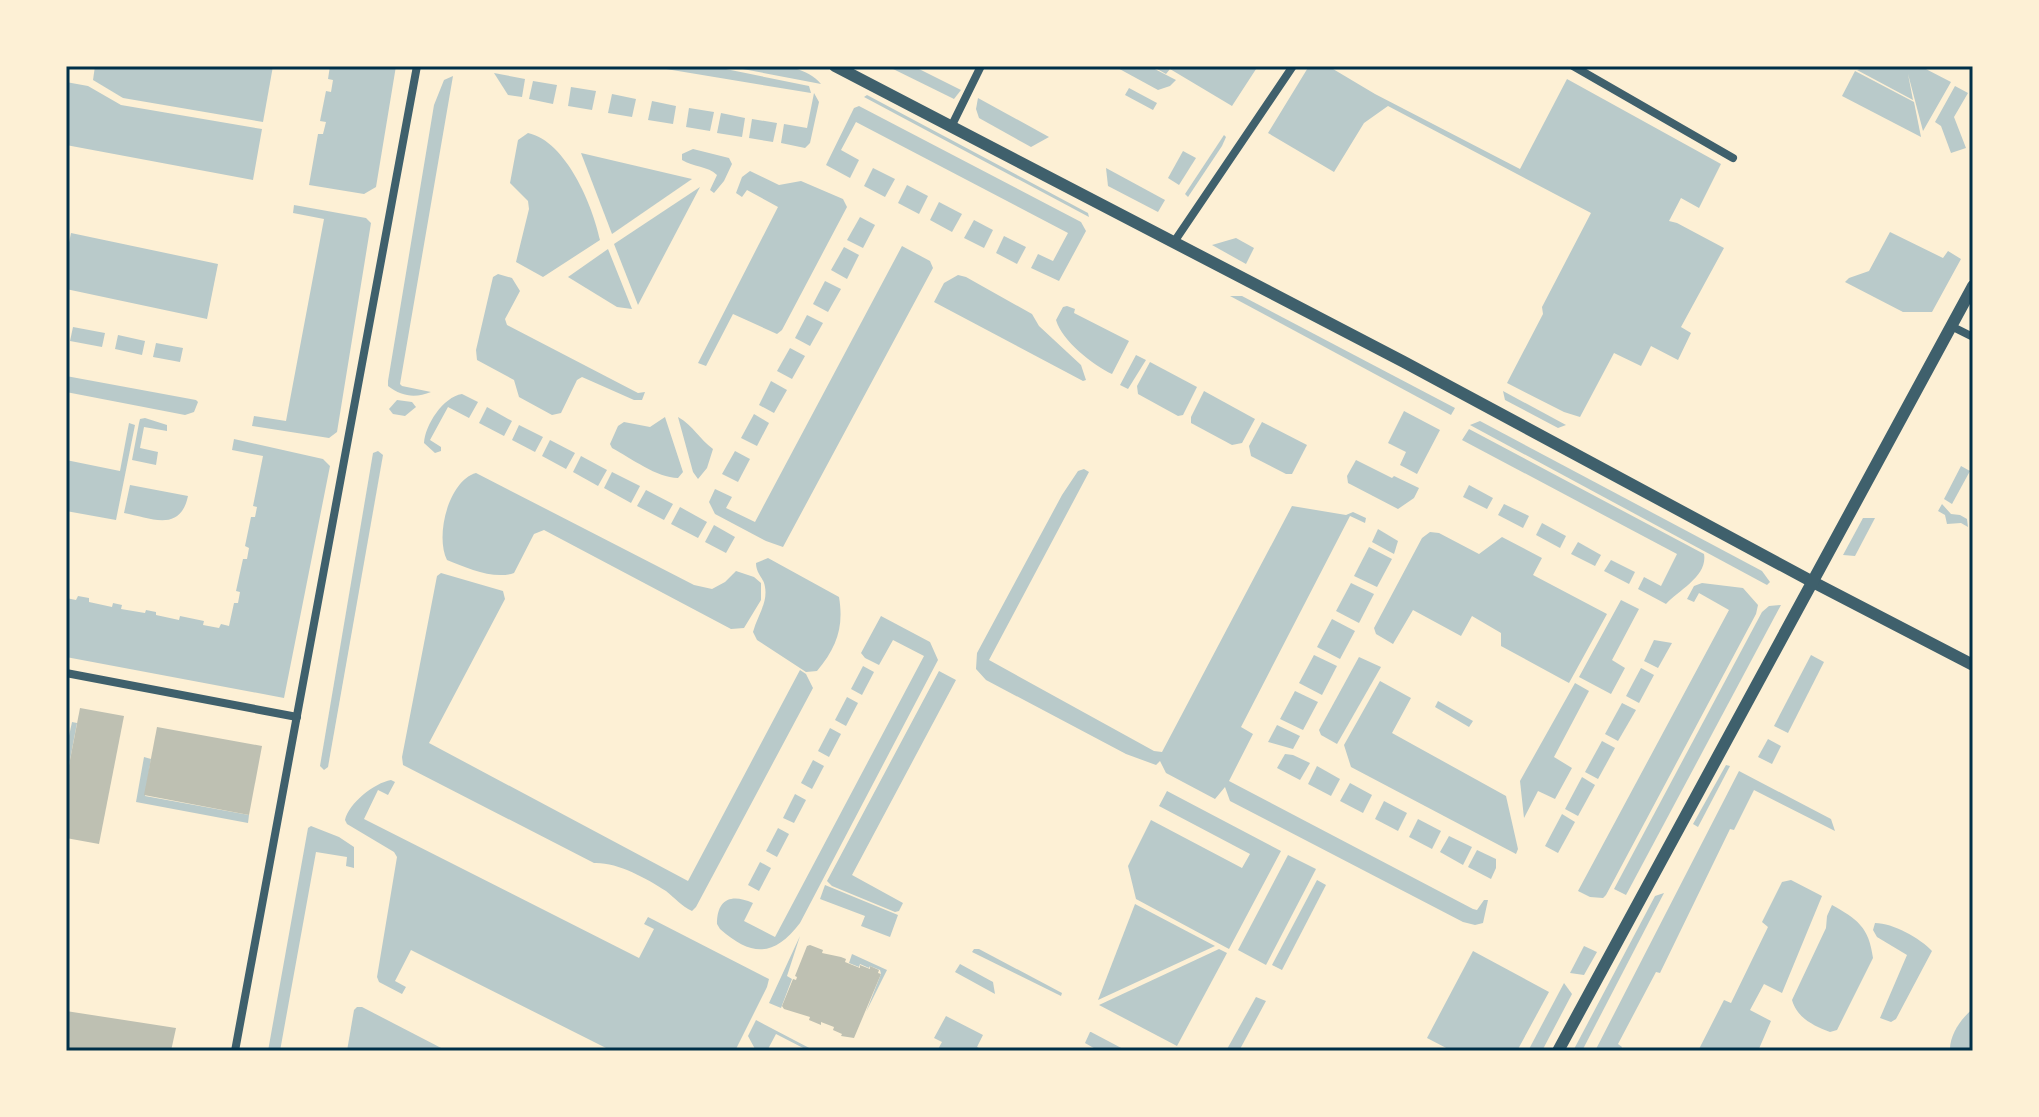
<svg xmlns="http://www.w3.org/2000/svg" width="2039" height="1117" font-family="'Work Sans',sans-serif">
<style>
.green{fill:#b9caca}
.building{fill:#bec0b2}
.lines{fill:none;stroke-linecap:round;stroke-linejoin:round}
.minor{stroke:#3f606c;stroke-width:8}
.tertiary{stroke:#3f606c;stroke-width:12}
.neatline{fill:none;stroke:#003049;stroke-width:3}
</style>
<rect width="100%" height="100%" fill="#fdf0d5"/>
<g class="green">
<path d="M95,66H273L263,122L123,98L93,80Z"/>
<path d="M330,66H396L376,187L364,194L309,185L318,134H323L326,122L320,121L326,91L331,92L333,80L328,79Z"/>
<path d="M648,66H711L804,85L809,86L811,93Z"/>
<path d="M727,66C756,66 800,59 821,84Z"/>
<path d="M887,66H913L961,90L954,99Z"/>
<path d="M1114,66H1149L1176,80L1170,86L1158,90Z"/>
<path d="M1152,66H1258L1232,106L1170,69L1166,74Z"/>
<path d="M1309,66H1328L1375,94L1520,169L1567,79L1721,164L1699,208L1681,198L1669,221L1677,223L1724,248L1681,327L1691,333L1678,360L1651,346L1641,366L1614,353L1580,417L1564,412L1507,383L1543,314L1542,307L1591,213L1388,106L1364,123L1334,172L1268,133Z"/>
<path d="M1872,66H1920L1951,82L1923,131L1908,74L1913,100L1857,70Z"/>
<path d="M1855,71L1914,102L1921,137L1842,96Z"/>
<path d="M494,73L525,79L522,97L508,95Z"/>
<path d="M453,76L400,384L402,386L431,392C416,398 402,397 388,386V381L434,105L444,80Z"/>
<path d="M533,81L557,85L553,104L529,99Z"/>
<path d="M66,82L88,86L121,105L262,129L253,180L66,145Z"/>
<path d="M1955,86L1968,93L1954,117L1966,148L1951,153L1941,126L1935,122Z"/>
<path d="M571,87L596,91L592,110L568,106Z"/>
<path d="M1129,88L1157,103L1153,110L1125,95Z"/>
<path d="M814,93L819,102L810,143L805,148L781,143L784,124L807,128Z"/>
<path d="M612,94L636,99L632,117L608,113Z"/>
<path d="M867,95L1088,213L1089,217L864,97Z"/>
<path d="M978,98L1049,137L1031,147L979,118L976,109Z"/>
<path d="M652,101L676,106L673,124L648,120Z"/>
<path d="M859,106L1081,222L1086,231L1059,281L1031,268L1038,254L1053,261L1068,233L856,122L841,150L859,160L850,178L826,165L854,108Z"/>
<path d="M689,108L714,112L710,131L686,127Z"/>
<path d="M721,113L745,118L742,137L717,133Z"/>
<path d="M752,119L777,123L773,142L749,138Z"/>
<path d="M528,133C566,141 593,206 600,240L543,277L516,262L529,209L528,201L510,183L518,140Z"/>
<path d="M1224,135L1226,137L1222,146L1188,197L1185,194Z"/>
<path d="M693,149L729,158L732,164L724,181L714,193L710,190L717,175C708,166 693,167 682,160V154Z"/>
<path d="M1183,151L1196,158L1179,185L1168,178Z"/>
<path d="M581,153L692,179L612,234Z"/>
<path d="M873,168L895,179L885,197L864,186Z"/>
<path d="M1106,168L1165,200L1158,212L1108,186Z"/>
<path d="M750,171L779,185L801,181L843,199L847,207L782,330L777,334L733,314L706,366L698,363L778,207L747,190L742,197L736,193L742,177Z"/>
<path d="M907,185L928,196L919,214L898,203Z"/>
<path d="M700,187L638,305L614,244Z"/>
<path d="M939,202L962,214L952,232L930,220Z"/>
<path d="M294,205L366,218L371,223L337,432L329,438L252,426L254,416L286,421L324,219L293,213Z"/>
<path d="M860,217L875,225L863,248L847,240Z"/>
<path d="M974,220L993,230L984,248L964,238Z"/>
<path d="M1890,232L1943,258L1948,251L1961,259L1932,312H1903L1845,282L1849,278L1869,271Z"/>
<path d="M71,233L218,264L207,319L66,289V257Z"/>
<path d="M1004,236L1026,247L1017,264L996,253Z"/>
<path d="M1236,238L1254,248L1246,264L1212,245Z"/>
<path d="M902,246L930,261L933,268L783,547L766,541L715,514L709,502L715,489L732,497L726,508L755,522Z"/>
<path d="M844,247L859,255L847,279L831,270Z"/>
<path d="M608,249L632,309L617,307L568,277Z"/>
<path d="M498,274L512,278L520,291L505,319L507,325L638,393L645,392L642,400H634L582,377L577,380L561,413L552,415L519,397L514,380L477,360L476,350L493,277Z"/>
<path d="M958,275L966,277L1032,314L1039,326L1081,365L1086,380L1083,381L934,302L944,283Z"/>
<path d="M825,281L841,289L828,312L813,304Z"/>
<path d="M1230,296H1242L1455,408L1451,415Z"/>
<path d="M1067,306L1075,309L1074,313L1129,341L1112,374C1093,365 1062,341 1056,320L1063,307Z"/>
<path d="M807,315L823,323L810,346L795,338Z"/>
<path d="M73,327L105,333L102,347L70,341Z"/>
<path d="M118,335L145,341L142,355L115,349Z"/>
<path d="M156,343L183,348L180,362L153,357Z"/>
<path d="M790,348L805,356L792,379L777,371Z"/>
<path d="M1136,355L1146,360L1128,389L1120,385Z"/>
<path d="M1150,362L1197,387L1183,415L1178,416L1138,394L1137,386Z"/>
<path d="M66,376L196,400L198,402L194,412L185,415L66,392Z"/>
<path d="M771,381L787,390L774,413L759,405Z"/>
<path d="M1204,391L1255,419L1242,443L1232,445L1191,423V417Z"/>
<path d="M1503,391L1566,425L1558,428L1505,400Z"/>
<path d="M462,394L478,402L469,418L448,407L430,440L441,447V451L435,453L424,443C425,425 443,397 462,394Z"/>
<path d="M397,400L412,402L416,407L405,416L393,414L389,409Z"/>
<path d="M487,407L512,421L504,436L479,423Z"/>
<path d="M1404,411L1440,430L1417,474L1400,465L1406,452L1388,443Z"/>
<path d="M754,414L769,423L757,446L741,438Z"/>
<path d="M665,417L683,472L678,478C657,478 631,458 612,448L610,444L618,426L624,422L650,427Z"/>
<path d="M678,417C694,426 699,439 713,449L707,468L698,479L693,472Z"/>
<path d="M145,418L167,425V431L144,427L140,448L158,452L156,465L132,460L139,423L140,419Z"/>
<path d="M1480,421L1762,571L1770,582L1767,585L1470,425Z"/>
<path d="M1262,422L1307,445L1292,474H1286L1251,456L1249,446Z"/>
<path d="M129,423L135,425L116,520L66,511V460L120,471Z"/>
<path d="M519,425L543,437L535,452L512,440Z"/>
<path d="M1469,429L1704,554C1708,576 1679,590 1666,604L1638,589L1644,577L1661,586L1677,554L1462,440Z"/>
<path d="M234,439L323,459L330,466L284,698L66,657V598L76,600L78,596L89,598V602L112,607L113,603L122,605L121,609L145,613L146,610L156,612V615L179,620L180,616L204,621L203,625L219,628L221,624L229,626L234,603H238L240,592L236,591L243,559H247L249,548L245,546L251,517H255L257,507L253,506L263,456L232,450Z"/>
<path d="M550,440L575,453L566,469L542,456Z"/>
<path d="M378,451L383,455L328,767L324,770L320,766L373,453Z"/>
<path d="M735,451L750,459L738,482L722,474Z"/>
<path d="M581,456L607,470L598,486L573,472Z"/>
<path d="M1356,460L1392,478L1394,476L1419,488L1414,498L1398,509L1348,483L1347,476Z"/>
<path d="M1961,466L1970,471L1952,504L1944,499Z"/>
<path d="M1084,469L1089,472L989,660L1154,751L1162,752L1292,506L1346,515L1353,512L1366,518L1365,523L1350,516L1241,727L1253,734L1229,781L1473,909L1477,910L1484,900H1488L1483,923L1475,925L1463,922L1230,801L1225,787L1215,799L1166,773L1160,761L1156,765L1126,754L986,680L976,669L977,653L1062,495L1078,471Z"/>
<path d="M612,472L640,486L631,503L604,488Z"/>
<path d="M476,473L694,585L712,589L725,582L736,571L754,577L761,583V600L744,628L731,629L544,530L534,534L514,573C494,580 467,568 447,560C435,537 448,481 476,473Z"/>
<path d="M130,485L188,496C180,533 151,518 124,513Z"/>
<path d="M1469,485L1493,498L1487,509L1463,497Z"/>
<path d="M646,490L673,504L664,520L637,506Z"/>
<path d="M1504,504L1529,516L1523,528L1498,515Z"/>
<path d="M1942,504L1951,514L1960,515L1967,519L1968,527L1961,523L1947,524L1945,515L1938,511Z"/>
<path d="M680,507L707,522L698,538L671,524Z"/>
<path d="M1863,518H1875L1855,556L1843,555Z"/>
<path d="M1542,523L1566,536L1560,548L1536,535Z"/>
<path d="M714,525L735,537L726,553L705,542Z"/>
<path d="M1378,529L1398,541L1394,554L1372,542Z"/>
<path d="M1430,532L1439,533L1479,554L1502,537L1542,558L1533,575L1607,614L1569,683L1501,646V633L1472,616L1461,636L1413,610L1393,644L1376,634L1374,628L1422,538Z"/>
<path d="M1578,542L1601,555L1595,566L1571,554Z"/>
<path d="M1369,547L1392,559L1377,587L1354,576Z"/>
<path d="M768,558L839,597C844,627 837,647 817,671L806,672L757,640L753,632C757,617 768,603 765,587C764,578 756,574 756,563Z"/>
<path d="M1611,560L1635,572L1629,584L1604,571Z"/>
<path d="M441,573L503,591L505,599L429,743L688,881L800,670L806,674L813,688L696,907L692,911C681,906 675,898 666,891C646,878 617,862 594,863L403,765L402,757L437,576Z"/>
<path d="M1351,583L1374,594L1359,623L1336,611Z"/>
<path d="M1702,583L1743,588L1758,605L1756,614L1606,895L1603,898L1590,897L1578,891L1729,610L1699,593L1694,602L1687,599L1694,586Z"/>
<path d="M1621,600L1639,609L1612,660L1625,668L1611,694L1579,677Z"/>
<path d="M1781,605L1626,895L1614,889L1762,612L1769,606Z"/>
<path d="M881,616L930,642L938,660L800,923C774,957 752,957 720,929L717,924C717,899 731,893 753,903L744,921L775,937L924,656L893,640L879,665L865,658L861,653Z"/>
<path d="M1332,619L1355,631L1340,659L1317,647Z"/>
<path d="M1654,640L1672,643L1658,668L1644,661Z"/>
<path d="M1314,655L1337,666L1322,695L1299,683Z"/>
<path d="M1811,655L1824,662L1788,733L1774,726Z"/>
<path d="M1359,657L1381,667L1337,744L1321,735L1319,730Z"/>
<path d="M863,666L874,672L862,695L851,689Z"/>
<path d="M1641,668L1654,675L1639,703L1626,696Z"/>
<path d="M939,671L956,680L852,875L903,903L899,911L895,912L832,886L827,881Z"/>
<path d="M1380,681L1411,698L1392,733L1506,796L1518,849L1516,854L1351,767L1344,745Z"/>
<path d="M1575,683L1589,691L1554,757L1572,768L1555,799L1538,791L1524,818L1520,781Z"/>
<path d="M1295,691L1318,702L1303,730L1280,719Z"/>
<path d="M847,697L858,703L846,726L835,720Z"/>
<path d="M1438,701L1473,721L1469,727L1435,707Z"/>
<path d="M1622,703L1636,710L1618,741L1605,734Z"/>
<path d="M72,722L77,723L66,781V750Z"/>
<path d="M1277,725L1300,736L1293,749L1268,742Z"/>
<path d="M830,728L841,734L829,757L818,751Z"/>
<path d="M1768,739L1781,746L1772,764L1758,757Z"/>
<path d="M1602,741L1615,748L1598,779L1585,772Z"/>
<path d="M1285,754L1293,755L1310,763L1300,780L1277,768Z"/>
<path d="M144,757L151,759L145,796L249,815L248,823L136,802Z"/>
<path d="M813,760L824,766L812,789L801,783Z"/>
<path d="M1726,765L1730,766L1698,827L1693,824Z"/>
<path d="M1317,766L1340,779L1331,796L1308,784Z"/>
<path d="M1739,771L1831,819L1835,831L1754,790L1734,830L1730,829L1660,973L1656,972L1618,1044L1622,1047L1620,1051H1595Z"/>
<path d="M1582,777L1595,785L1578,816L1565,809Z"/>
<path d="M391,780L395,782L388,795L378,790L364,819L639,958L654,929L644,924L648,917L769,979L767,987L735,1051H612L411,950L395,981L406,987L402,994L379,982L377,977L397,857L394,852L347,824L345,820C349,803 374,783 391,780Z"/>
<path d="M1350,783L1372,795L1363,813L1340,801Z"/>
<path d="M1167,791L1281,851L1229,949L1136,899L1128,866L1151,820L1242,868L1250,854L1159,806Z"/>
<path d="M795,794L806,800L794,823L783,818Z"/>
<path d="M1384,801L1407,813L1398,831L1375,819Z"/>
<path d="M1562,814L1575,822L1558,853L1545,846Z"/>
<path d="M1418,819L1441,831L1432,849L1409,837Z"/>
<path d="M311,826L339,837L354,847V868L346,866L347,857L316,852L280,1051H268L308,828Z"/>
<path d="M778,828L789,834L777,857L766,851Z"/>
<path d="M1449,836L1472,847L1463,865L1440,852Z"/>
<path d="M1477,850L1496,859V868L1491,879L1468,867Z"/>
<path d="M1288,855L1316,869L1266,965L1238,950Z"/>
<path d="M760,862L771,868L759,891L748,885Z"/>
<path d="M1317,880L1326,885L1282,970L1272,965Z"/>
<path d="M1791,880L1822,896L1782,993L1764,984L1750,1010L1771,1021L1758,1051H1698L1724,1000L1731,1003L1768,927L1762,922L1782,882Z"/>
<path d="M825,885L898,915L890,937L861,926L865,916L820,899Z"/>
<path d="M1664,893L1582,1051H1573L1655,896Z"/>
<path d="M1135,904L1215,946L1098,1000Z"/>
<path d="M1832,905C1857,919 1869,927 1873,958L1837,1030L1830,1032C1814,1026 1797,1018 1792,1000L1826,928L1827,916Z"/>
<path d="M1875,923C1893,923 1920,938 1932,951L1896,1019L1891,1022L1880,1018L1907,955L1877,937L1873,930Z"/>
<path d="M800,936L787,976L792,979L781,1008L769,1003Z"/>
<path d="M1584,946L1597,952L1584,975L1570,973Z"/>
<path d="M974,949H979L1062,993L1061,996L972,952Z"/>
<path d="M1219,949L1227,953L1177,1046L1099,1005Z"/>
<path d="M1473,951L1549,992L1517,1051H1452L1427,1038Z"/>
<path d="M852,954L887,970L866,1012L881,974L880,970L870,966L869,968L860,964L859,967L849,963Z"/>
<path d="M960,964L993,982L995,994L955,972Z"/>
<path d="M1564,983L1572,994L1542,1051H1528Z"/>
<path d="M1256,997L1266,1001L1239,1051H1226Z"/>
<path d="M357,1007H362L447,1051H347L354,1010Z"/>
<path d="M1973,1009V1051H1950C1949,1036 1961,1018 1973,1009Z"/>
<path d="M946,1016L983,1035L977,1047L984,1051H937L942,1042L934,1038Z"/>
<path d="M756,1020L815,1051H809L776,1034L767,1051L755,1049L748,1036Z"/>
<path d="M1090,1032H1091L1127,1051H1099L1085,1043Z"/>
</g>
<g class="building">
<path d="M80,708L124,716L99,844L66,838V781Z"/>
<path d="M157,727L262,746L249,815L144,795Z"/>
<path d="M810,945L823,950L822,953L841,957L846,959L845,962L860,968V965L870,969V966L879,970L878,973L881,974L854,1038L841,1036L842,1034L833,1030L834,1027L821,1022V1025L809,1020L810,1017L784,1009L782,1006L793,979L796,980L797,977L795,976L807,946Z"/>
<path d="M66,1011L176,1028L171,1051H66Z"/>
</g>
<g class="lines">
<g class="minor">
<path d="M1573,66L1733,158"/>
<path d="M952,125L981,66"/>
<path d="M1174,242L1293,66"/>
<path d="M1951,326L1973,337"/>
<path d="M66,673L297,717"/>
<path d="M235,1051L417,66"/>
</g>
<g class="tertiary">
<path d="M835,66L1404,362L1811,581L1973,665"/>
<path d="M1558,1051L1973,286"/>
</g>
</g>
<rect width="2039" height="1117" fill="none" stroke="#fdf0d5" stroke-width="136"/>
<rect x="68" y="68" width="1903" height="981" class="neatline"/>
</svg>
